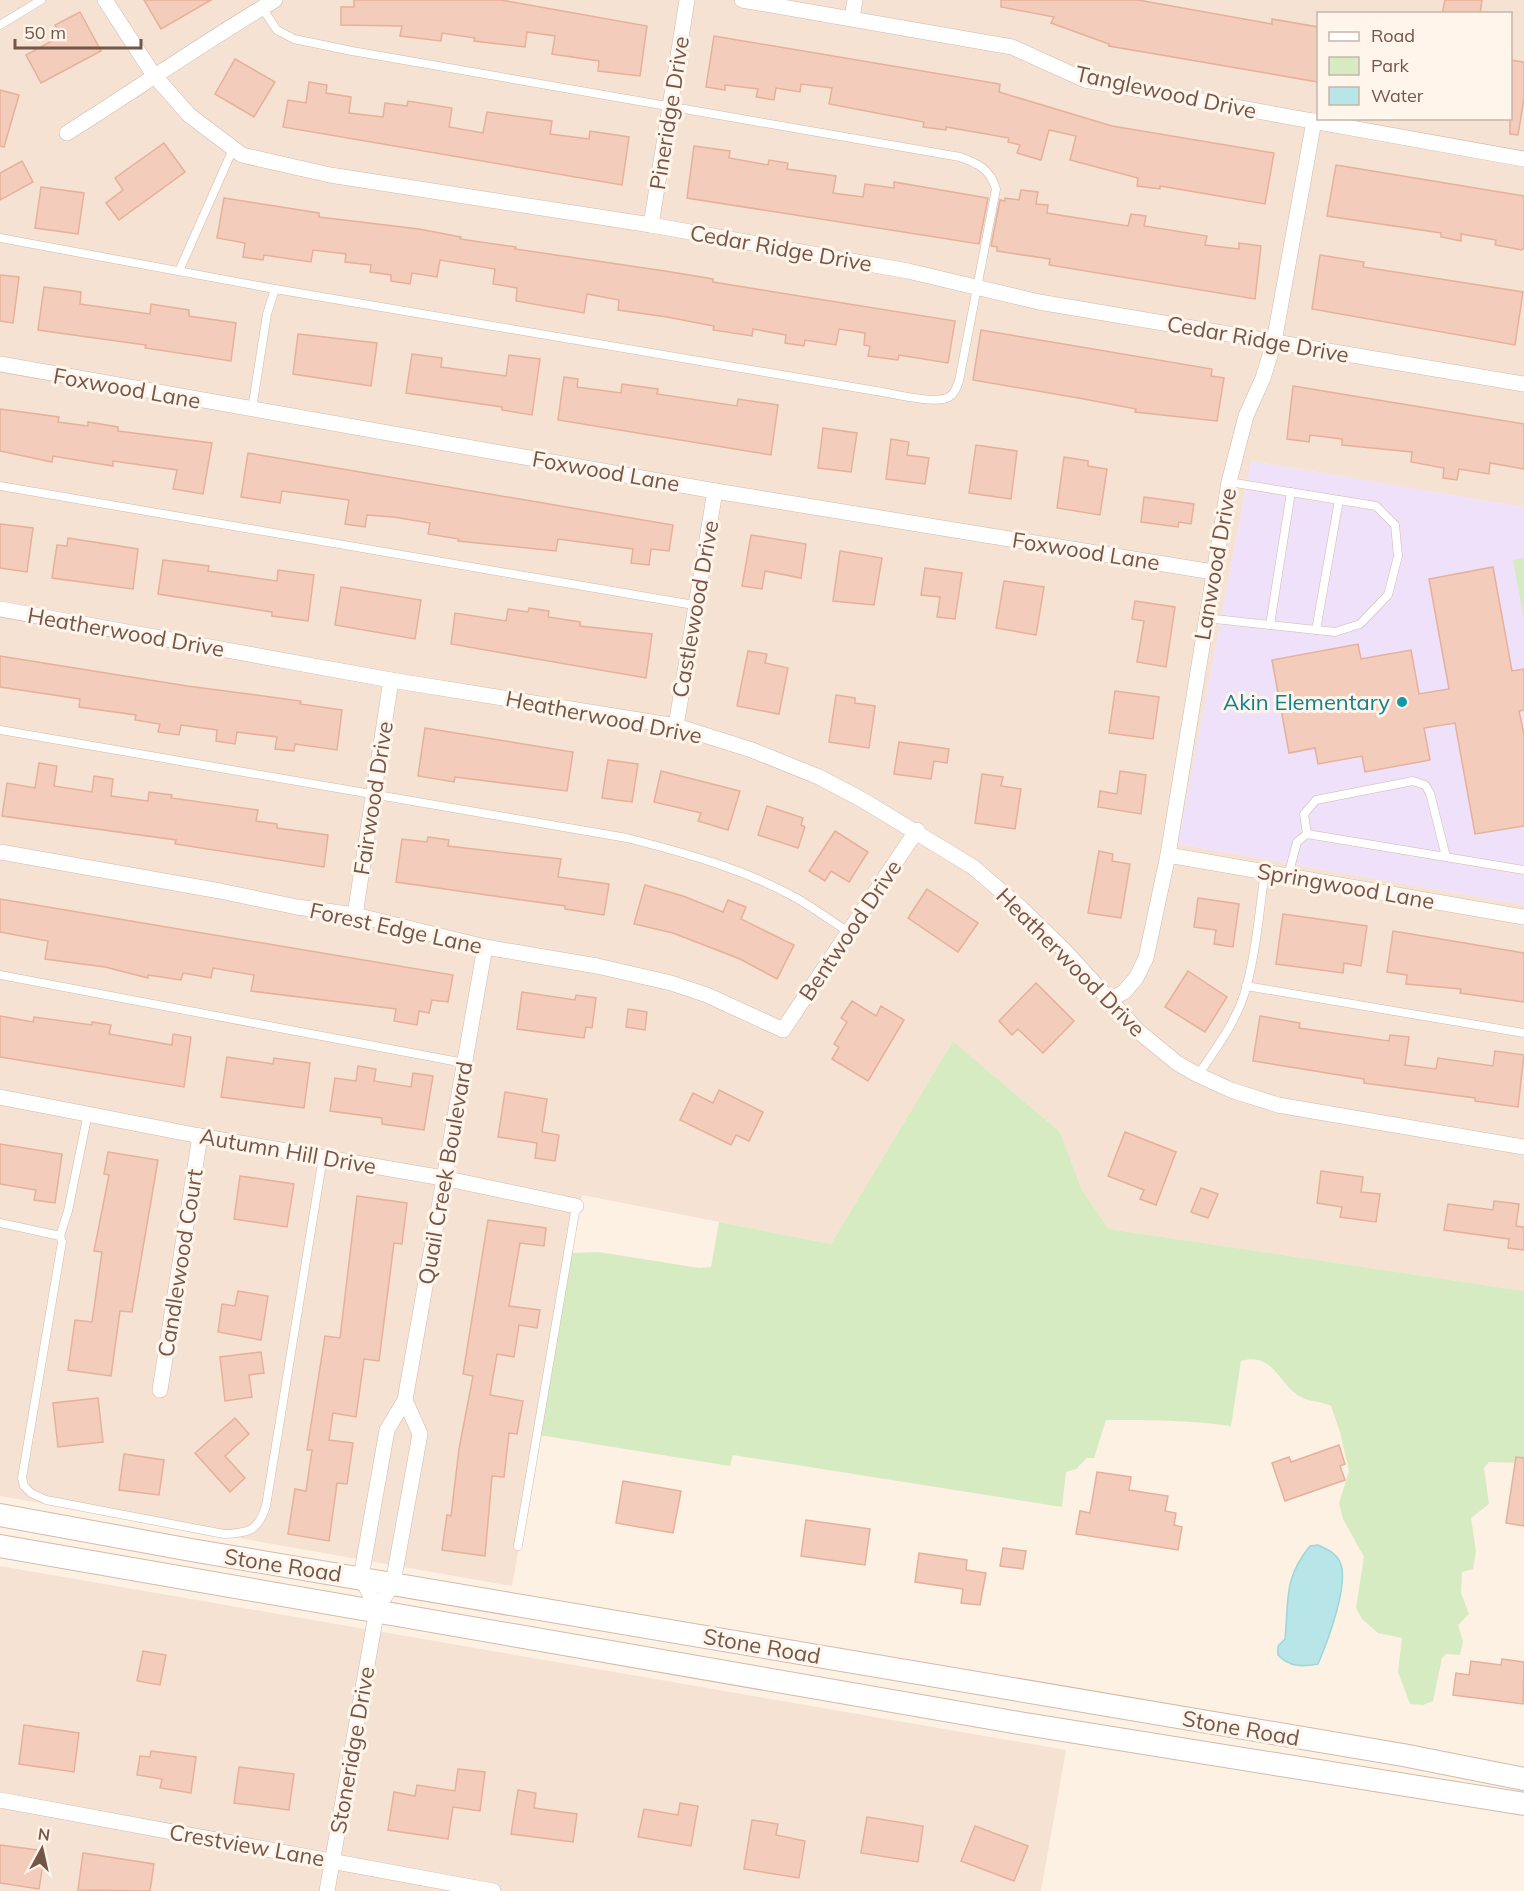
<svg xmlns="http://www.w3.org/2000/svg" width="1524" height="1891" font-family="Mulish,sans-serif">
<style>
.residential{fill:#f5e2d2;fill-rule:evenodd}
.education{fill:#eee1f9}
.green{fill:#d7ebc2}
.water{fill:#b8e5e7;stroke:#9ed6d9;stroke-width:1.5}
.building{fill:#f3ccbb;stroke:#e6b09b;stroke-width:1.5}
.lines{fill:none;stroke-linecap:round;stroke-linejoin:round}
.service-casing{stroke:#d1b9ad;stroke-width:9}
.minor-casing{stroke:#d1b9ad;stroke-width:16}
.secondary-casing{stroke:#d4b9aa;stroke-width:24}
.service{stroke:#fff;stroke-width:8}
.minor{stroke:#fff;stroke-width:15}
.secondary{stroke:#fff;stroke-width:22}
.culture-dot{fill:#0f9aa8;stroke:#fff5eb;stroke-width:2}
.labels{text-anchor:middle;stroke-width:6;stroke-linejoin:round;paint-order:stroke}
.street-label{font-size:22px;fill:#765549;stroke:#fff5eb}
.culture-label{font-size:22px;fill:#0d838f;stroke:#fff5eb;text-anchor:end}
</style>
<rect width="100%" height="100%" fill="#fdf1e4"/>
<g class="residential">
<path d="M0,0H1524V507L1251,461L1178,844L1524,905V1291L1109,1229L1082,1190L1060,1132L953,1041L831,1244L582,1195L512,1586L0,1496ZM1318,14H1510V118H1318Z"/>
<path d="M0,1566L1066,1750L1041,1891H0Z"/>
</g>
<path class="education" d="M1251,461L1524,507V905L1178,844Z"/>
<g class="green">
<path d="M1524,558V614L1523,615L1513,560Z"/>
<path d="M953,1041L1060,1132L1082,1190L1109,1229L1524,1291V1463L1489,1462L1484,1468L1489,1504L1471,1518L1476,1552L1473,1569L1462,1572L1461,1593L1469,1614L1458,1625L1463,1641L1460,1655L1446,1654L1442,1658L1433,1701L1423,1705L1410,1704L1398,1672L1402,1638L1378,1633L1362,1619L1356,1608L1364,1557L1343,1519L1339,1503L1349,1471L1340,1432L1331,1406C1321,1401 1311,1402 1303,1398C1279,1388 1275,1351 1241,1361L1231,1426C1189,1420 1148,1420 1106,1420L1094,1458H1087L1076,1469L1066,1472L1062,1507L733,1455L730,1466L539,1435L572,1253L599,1252L699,1268L711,1267L719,1222L831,1244Z"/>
</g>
<path class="water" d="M1318,1545C1327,1549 1336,1553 1340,1562C1350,1583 1327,1643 1318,1664C1302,1667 1289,1667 1278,1655V1646L1285,1639C1289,1600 1283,1579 1310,1546Z"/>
<g class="building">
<path d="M144,0H211L161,29Z"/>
<path d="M354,0H501L647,26L640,76L598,71L599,61L552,54L555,36L527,32L525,47L474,41L475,38L442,33L441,41L400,36L402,26L341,25V7H354Z"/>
<path d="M1001,0H1138L1272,24V19L1318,27V82L1109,46V44L1051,23L1054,17L1001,7Z"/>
<path d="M1445,0H1482L1480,14H1442Z"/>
<path d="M80,12L101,51L41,83L26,55L61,36L55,25Z"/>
<path d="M714,36L1000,84L999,92L1112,126L1274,153L1265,204L1160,186V189L1137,186L1138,178L1070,160L1076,136L1049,130L1041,160L1017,153L1020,145L1008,142L1009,138L946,127V130L923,127L924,122L829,104L832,88L801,84L800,92L776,88L774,100L756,97L758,89L725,85V90L706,87Z"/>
<path d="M235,59L275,82L254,117L215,94Z"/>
<path d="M1510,60L1524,62V98L1518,135L1510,134Z"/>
<path d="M309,82L327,85L326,93L351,97L349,113L383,117L385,103L407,106L408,101L452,108L449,127L483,133L487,112L552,121L550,134L589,139L590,131L629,137L622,185L283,127L288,100L306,103Z"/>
<path d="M0,90L19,95L4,147L0,146Z"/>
<path d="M164,143L185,172L119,220L106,203L123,190L115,178Z"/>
<path d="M694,146L730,151L729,158L768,165L769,160L788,163L787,169L836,176L833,193L863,197L865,184L894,188V182L988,198L979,244L687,198Z"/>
<path d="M22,161L33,182L0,200V173Z"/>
<path d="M1336,165L1524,196V248L1522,250L1495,245L1496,240L1461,234V241L1441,237V233L1327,216Z"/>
<path d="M41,187L84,193L78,234L35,228Z"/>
<path d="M1021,190L1038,192L1036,204L1048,205L1047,213L1128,226L1131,214L1146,216L1144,226L1207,236L1205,245L1239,249V243L1261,246L1255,299L1049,265L1050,259L997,251V247L991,246L1000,200L1005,201V198L1019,200Z"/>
<path d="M224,198L319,213V217L419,229L461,237L460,239L516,247L515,249L665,271L713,279V282L955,321L948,363L899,355L898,360L868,356L870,346L864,345L865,333L839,329L836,345L805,340L804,346L785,343L786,335L753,329L752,336L713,330L714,326L667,317L618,310L619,300L587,294L584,313L516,301L517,288L493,284L495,269L440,260L437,277L412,273L410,284L391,281V275L370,272L371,265L345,262L346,254L313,250L311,262L264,255L263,260L243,257L245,243L217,238Z"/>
<path d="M1320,255L1364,262L1363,267L1523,292L1515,345L1312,309Z"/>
<path d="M0,275L19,277L13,323L0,321Z"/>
<path d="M44,287L81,292L80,304L150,314L151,304L189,310V316L236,323L231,361L145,348L146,345L38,330Z"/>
<path d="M981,330L1212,369L1211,376L1224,378L1217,421L1135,412L1136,409L1084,399L973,380Z"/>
<path d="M298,334L377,343L371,386L293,374Z"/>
<path d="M412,354L442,358L441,367L506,376L509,355L540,359L532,415L502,410V407L406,393Z"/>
<path d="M564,377L578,379L577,387L621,393L622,384L658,389L657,394L737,406L738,399L778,405L771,455L558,420Z"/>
<path d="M1293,386L1524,424V469L1490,463L1489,474L1459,469L1457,480L1443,478L1444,468L1411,462L1412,452L1342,445V439L1310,435L1309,442L1287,439Z"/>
<path d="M0,409L59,417L58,422L88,426V422L118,427V431L212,443L203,494L173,489L177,470L113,461V466L53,456L52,462L0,451Z"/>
<path d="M823,428L857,433L851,472L818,468Z"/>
<path d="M891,439L909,442L907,455L929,458L925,484L886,479Z"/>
<path d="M976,445L1017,451L1011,499L969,493Z"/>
<path d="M248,453L673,525L669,551L651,549L649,565L631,563L633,549L558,539L556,551L458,541L459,539L428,534L430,523L393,517L367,515L365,527L345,524L349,500L282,491L280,503L241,497Z"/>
<path d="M1064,457L1088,461V466L1107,469L1100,515L1057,508Z"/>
<path d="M1144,497L1194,504L1191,524L1179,522L1178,527L1141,522Z"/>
<path d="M0,524L33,528L27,572L0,568Z"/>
<path d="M751,535L806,544L801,578L765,571L762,589L742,586Z"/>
<path d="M68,538L138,549L133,589L52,578L57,545L67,546Z"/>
<path d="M840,551L882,558L874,605L833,601Z"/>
<path d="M163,560L209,566L208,571L277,581L278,570L314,575L308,621L272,616V612L158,594Z"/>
<path d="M1493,567L1512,671L1524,669V710L1519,711L1524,735V826L1475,834L1455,723L1424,728L1430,760L1365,772L1362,756L1318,764L1315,748L1289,753L1272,660L1358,644L1361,659L1411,650L1419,694L1449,689L1429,579Z"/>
<path d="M925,568L962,573L955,619L937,617L940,597L921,595Z"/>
<path d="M1004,581L1044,587L1036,635L996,628Z"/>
<path d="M341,587L421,600L415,639L335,625Z"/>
<path d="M1135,601L1175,607L1166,667L1137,662L1144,621L1132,619Z"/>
<path d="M529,608L549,611L548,617L580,622V626L652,634L646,678L451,644L455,613L506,621L508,609L528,612Z"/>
<path d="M748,651L767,654L765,663L788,668L779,714L737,706Z"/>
<path d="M0,656L187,686L301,701L300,704L342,710L337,750L295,744L294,751L275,749L277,737L237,732L235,744L216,741L217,730L181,725L179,735L158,732L160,724L135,720L136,715L79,707L80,699L0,687Z"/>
<path d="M1115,691L1159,697L1153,739L1109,733Z"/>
<path d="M836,695L855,698V703L875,706L869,748L829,742Z"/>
<path d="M425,728L573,752L567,791L455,777L454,782L418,776Z"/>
<path d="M899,742L949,749L947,763L934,761L931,779L894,774Z"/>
<path d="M608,760L638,764L632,802L602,798Z"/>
<path d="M39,763L57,766L54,786L92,792L94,776L113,779L111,796L148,801L149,792L172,795L171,798L258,810L256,821L277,824V828L328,835L324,867L175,844L176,840L2,816L7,783L35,788Z"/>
<path d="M661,771L740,791L728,830L698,821L701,813L654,802Z"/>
<path d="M1120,771L1146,775L1141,814L1098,807L1100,791L1117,794Z"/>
<path d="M982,774L1003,777L1001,786L1021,789L1015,829L975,823Z"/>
<path d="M767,806L803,818L801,825L805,827L798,848L758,835Z"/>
<path d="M835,831L868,852L849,882L831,871L825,881L809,871Z"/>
<path d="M428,837L449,840L448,846L561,859L558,877L609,884L604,915L565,909V906L396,882L402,839L427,842Z"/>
<path d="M1099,851L1113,854L1112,861L1130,864L1121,918L1088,913Z"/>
<path d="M645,885L683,896L723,912L728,900L746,907L741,919L794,945L777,979L740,959L673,933L634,924Z"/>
<path d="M927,889L978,923L958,952L908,918Z"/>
<path d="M1198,898L1239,904L1233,947L1214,944L1216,930L1194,927Z"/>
<path d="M0,899L453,975L448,1002L432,1000L429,1013L419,1011L417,1025L394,1021L396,1009L251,991L254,975L213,968L211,978L183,973L181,980L148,975V978L105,967L45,959L48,941L0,932Z"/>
<path d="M1283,914L1367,926L1361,966L1344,963L1343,973L1276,964Z"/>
<path d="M1393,931L1524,953V1002L1460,993L1461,989L1406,984L1407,975L1387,972Z"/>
<path d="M1188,971L1227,997L1205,1032L1165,1007Z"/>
<path d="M1036,983L1074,1021L1043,1053L1018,1029L1012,1035L999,1021Z"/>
<path d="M522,992L575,1000L576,995L596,998L592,1028L586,1027L584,1038L517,1029Z"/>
<path d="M852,1001L876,1016L881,1006L904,1020L868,1081L832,1059L839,1047L834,1044L847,1022L841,1018Z"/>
<path d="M628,1009L647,1012L645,1030L626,1027Z"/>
<path d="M0,1016L33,1022L34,1017L92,1025V1022L111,1025L109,1034L172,1045L173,1034L191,1037L184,1087L0,1057Z"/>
<path d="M1260,1016L1300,1023L1299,1028L1389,1041L1390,1035L1409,1037L1405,1065L1436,1069L1438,1058L1493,1066L1495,1051L1524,1055L1518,1107L1475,1101V1098L1364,1083V1079L1253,1061Z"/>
<path d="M227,1057L273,1064L274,1058L310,1063L304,1108L221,1097Z"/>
<path d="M358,1066L376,1069L374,1081L411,1087L413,1073L433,1076L424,1130L382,1124V1118L330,1111L335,1078L356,1081Z"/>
<path d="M719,1090L763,1112L749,1141L736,1135L731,1145L680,1120L693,1093L713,1103Z"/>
<path d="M505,1092L547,1099L542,1132L559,1135L555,1161L535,1158L537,1143L498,1137Z"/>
<path d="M1125,1132L1176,1152L1156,1205L1140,1199L1144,1190L1108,1176Z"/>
<path d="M0,1144L62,1154L55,1203L34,1200L36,1190L0,1184Z"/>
<path d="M108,1152L158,1160L132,1312L120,1311L111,1376L68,1370L75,1320L92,1322L102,1252L94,1251L109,1175L104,1174Z"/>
<path d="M1321,1171L1363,1177L1361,1192L1380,1194L1376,1222L1340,1217L1342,1207L1317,1203Z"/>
<path d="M240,1176L294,1184L287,1227L234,1219Z"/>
<path d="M1201,1188L1218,1194L1208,1218L1191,1212Z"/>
<path d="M357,1196L407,1203L402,1244L394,1243L379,1361L364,1359L356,1417L333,1413L329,1440L353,1443L347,1484L337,1483L329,1541L288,1534L295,1489L306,1491L312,1450H307L325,1336L340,1338Z"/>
<path d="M1494,1201L1519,1204L1516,1226L1524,1227V1250L1508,1248L1509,1239L1444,1230L1448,1204L1493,1210Z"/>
<path d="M488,1220L546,1228L544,1246L520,1243L509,1306L540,1310L537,1328L519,1325L514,1357L497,1354L490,1395L523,1401L517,1434L509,1433L504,1477L492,1476L485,1556L442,1550L447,1515L451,1516L459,1449L473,1376L463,1374Z"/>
<path d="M238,1291L268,1296L261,1340L218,1332L222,1304L235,1306Z"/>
<path d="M261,1352L264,1373L249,1375L252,1397L225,1401L220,1357Z"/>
<path d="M98,1398L103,1442L58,1447L53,1403Z"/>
<path d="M235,1418L249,1434L225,1456L245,1478L230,1492L195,1453Z"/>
<path d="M1339,1445L1345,1464L1340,1466L1345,1480L1285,1501L1272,1463L1289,1457L1291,1462Z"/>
<path d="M124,1454L164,1460L159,1495L119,1490Z"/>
<path d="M1516,1457L1524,1458V1526L1506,1523Z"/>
<path d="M1097,1472L1131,1477L1129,1490L1168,1496L1165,1511L1176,1513L1174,1525L1182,1527L1178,1550L1076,1534L1080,1511L1090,1513Z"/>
<path d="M623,1481L681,1491L673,1533L616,1523Z"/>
<path d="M806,1520L870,1529L865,1565L801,1556Z"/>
<path d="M1003,1548L1026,1551L1023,1569L1000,1566Z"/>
<path d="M919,1553L967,1560L966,1570L986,1573L980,1605L961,1603L963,1589L915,1582Z"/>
<path d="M143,1651L166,1655L160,1685L137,1681Z"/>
<path d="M1502,1659L1524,1662L1523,1704L1453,1695L1456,1673L1469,1675L1471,1661L1501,1665Z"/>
<path d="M24,1725L79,1733L74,1772L19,1764Z"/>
<path d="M151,1751L196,1757L191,1793L160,1788L162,1779L137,1775L140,1756L150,1757Z"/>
<path d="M239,1767L294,1774L289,1810L234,1803Z"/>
<path d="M458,1769L485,1772L480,1811L453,1807L448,1839L388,1830L394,1792L415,1796L417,1785L455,1791Z"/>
<path d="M518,1790L536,1793L534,1808L577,1814L573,1842L511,1834Z"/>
<path d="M680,1803L698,1806L691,1846L638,1837L644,1809L678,1815Z"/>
<path d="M867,1817L923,1826L918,1862L861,1853Z"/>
<path d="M752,1820L778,1824L776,1835L805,1841L799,1878L744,1869Z"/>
<path d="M975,1826L1028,1846L1014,1881L961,1861Z"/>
<path d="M0,1845L45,1851L39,1889L0,1883Z"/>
<path d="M83,1853L154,1864L150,1891L78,1890Z"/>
</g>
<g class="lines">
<g class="service-casing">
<g id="service">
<path d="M0,25L41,0"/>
<path d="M0,238L275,289"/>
<path d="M179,271L233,149"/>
<path d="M252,409L267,314L275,289L876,391C892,393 935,405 949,397C955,393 957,387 959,381L996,189C990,169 979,164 960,157L352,51L294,39L277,30L262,8"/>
<path d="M0,486L694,605"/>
<path d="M1206,618L1335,632L1360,624L1388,595L1398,556L1395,525L1376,506L1229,482"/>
<path d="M1270,625L1291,492"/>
<path d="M1316,630L1339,500"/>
<path d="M0,730L627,838C685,853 745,869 798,899C815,909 832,921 848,932"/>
<path d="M1307,834L1304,814L1316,800L1413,781L1425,785L1430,793L1446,857"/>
<path d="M1288,876L1297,842L1307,834L1524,870"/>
<path d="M0,975L464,1063"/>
<path d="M1246,986L1524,1033"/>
<path d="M1198,1075C1215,1050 1234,1025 1244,995C1256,956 1259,912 1265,872"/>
<path d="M0,1223L60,1236L62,1242L22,1478L24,1486L31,1493L46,1500L224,1534C249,1533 258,1531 266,1506L323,1157"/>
<path d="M60,1236L68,1211L88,1113"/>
<path d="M518,1546L576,1206"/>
</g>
</g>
<g class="minor-casing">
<g id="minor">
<path d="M105,0L153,74L189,115L242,155L330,175L651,225L908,271L1039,302L1524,384"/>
<path d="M742,0L1012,47L1085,80L1524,159"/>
<path d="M852,18L855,0"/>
<path d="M67,133C137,89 204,42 275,0"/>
<path d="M651,225L687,0"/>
<path d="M0,364L715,491L1213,572"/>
<path d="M0,609L391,680L676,726L752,750L819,777L861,799L973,867L1022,909L1064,950L1138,1031L1177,1063L1198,1075L1231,1090L1278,1105L1524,1147"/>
<path d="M676,726L715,491"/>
<path d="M0,852L220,891L297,907L355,915L485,947L597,966L671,983L707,995L783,1030L917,830"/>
<path d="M1168,855L1524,917"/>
<path d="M355,915L391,680"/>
<path d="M1111,999L1124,992L1136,978L1146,958L1168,855L1229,482L1246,416L1263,378L1274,342L1314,121"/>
<path d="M0,1097L200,1136L443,1178L576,1206"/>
<path d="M160,1390L200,1136"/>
<path d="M405,1400L420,1434L393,1583L377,1609L361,1577L387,1430L405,1400L485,947"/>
<path d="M0,1800L493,1891"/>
<path d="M327,1891L377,1609"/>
</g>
</g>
<g class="secondary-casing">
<g id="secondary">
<path d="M0,1515L191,1550L1403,1755L1524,1779"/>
<path d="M0,1546L1019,1723L1524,1804"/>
</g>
</g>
<use href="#service" class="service"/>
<use href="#minor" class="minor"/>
<use href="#secondary" class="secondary"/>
</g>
<circle class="culture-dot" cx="1402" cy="702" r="6"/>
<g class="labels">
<g class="street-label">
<text transform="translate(1166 92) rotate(12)" y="8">Tanglewood Drive</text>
<text transform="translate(669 113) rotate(-81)" y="8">Pineridge Drive</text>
<text transform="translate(781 248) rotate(10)" y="8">Cedar Ridge Drive</text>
<text transform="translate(1258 339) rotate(10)" y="8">Cedar Ridge Drive</text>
<text transform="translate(127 388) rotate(10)" y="8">Foxwood Lane</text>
<text transform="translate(606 471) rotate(10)" y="8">Foxwood Lane</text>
<text transform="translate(1086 551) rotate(9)" y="8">Foxwood Lane</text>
<text transform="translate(1215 564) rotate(-80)" y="8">Lanwood Drive</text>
<text transform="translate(695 609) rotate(-80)" y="8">Castlewood Drive</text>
<text transform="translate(126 632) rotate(10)" y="8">Heatherwood Drive</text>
<text transform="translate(604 717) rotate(11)" y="8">Heatherwood Drive</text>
<text transform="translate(373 798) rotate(-81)" y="8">Fairwood Drive</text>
<text transform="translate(1346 886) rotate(10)" y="8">Springwood Lane</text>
<text transform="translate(396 928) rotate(12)" y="8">Forest Edge Lane</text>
<text transform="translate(850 930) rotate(-56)" y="8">Bentwood Drive</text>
<text transform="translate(1071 962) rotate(45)" y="8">Heatherwood Drive</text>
<text transform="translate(288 1151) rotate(10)" y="8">Autumn Hill Drive</text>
<text transform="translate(445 1173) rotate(-80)" y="8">Quail Creek Boulevard</text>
<text transform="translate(180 1263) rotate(-81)" y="8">Candlewood Court</text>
<text transform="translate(283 1565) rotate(9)" y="8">Stone Road</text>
<text transform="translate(762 1646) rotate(10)" y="8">Stone Road</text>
<text transform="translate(1241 1728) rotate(10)" y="8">Stone Road</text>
<text transform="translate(352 1750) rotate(-80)" y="8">Stoneridge Drive</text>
<text transform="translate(247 1845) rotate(10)" y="8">Crestview Lane</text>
</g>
<g class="culture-label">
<text x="1390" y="710">Akin Elementary</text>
</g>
</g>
<rect x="1317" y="12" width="195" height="108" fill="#fff5eb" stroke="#c8b5aa" stroke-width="1.5"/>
<rect x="1329" y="32" width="30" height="9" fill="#ffffff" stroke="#c8b5aa" stroke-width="1.5"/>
<text x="1371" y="42" font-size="18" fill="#765549">Road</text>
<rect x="1329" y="57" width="30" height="18" fill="#d7ebc2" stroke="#c8b5aa" stroke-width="1.5"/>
<text x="1371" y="72" font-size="18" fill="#765549">Park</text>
<rect x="1329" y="87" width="30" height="18" fill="#b8e5e7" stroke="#c8b5aa" stroke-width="1.5"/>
<text x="1371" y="102" font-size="18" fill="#765549">Water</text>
<g transform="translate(42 1849) rotate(8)" stroke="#fff5eb" stroke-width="4.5" paint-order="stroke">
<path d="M0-4.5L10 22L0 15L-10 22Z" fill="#765549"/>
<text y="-9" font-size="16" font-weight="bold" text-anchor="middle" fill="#765549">N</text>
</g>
<path d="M15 39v9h126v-9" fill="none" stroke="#765549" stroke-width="3"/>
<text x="24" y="39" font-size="18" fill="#765549" stroke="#fff5eb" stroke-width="4.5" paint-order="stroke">50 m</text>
</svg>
